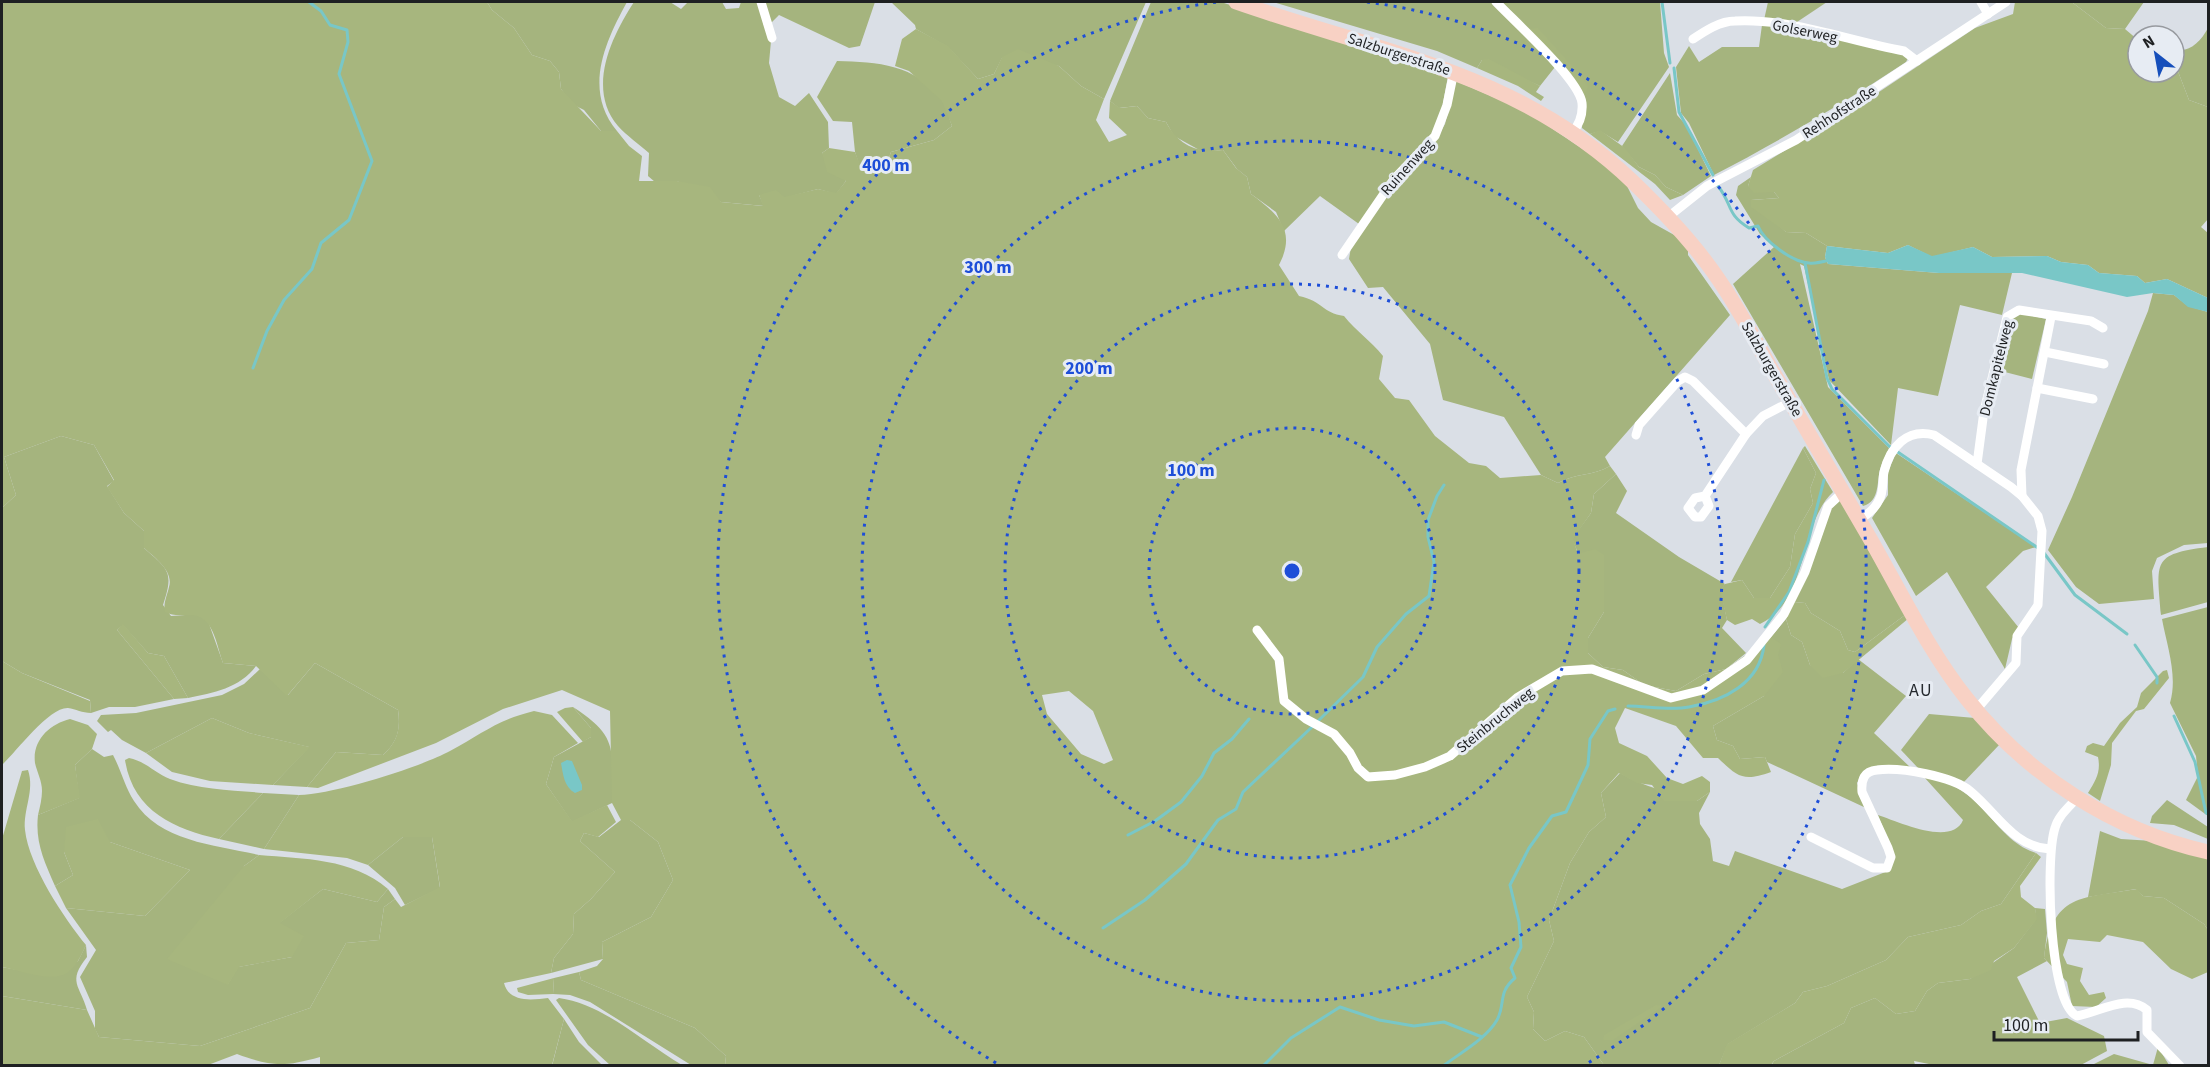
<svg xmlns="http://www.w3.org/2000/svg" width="2210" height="1067" font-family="'Source Sans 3',sans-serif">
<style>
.green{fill:#a5b47e}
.forest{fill:#a7b67e;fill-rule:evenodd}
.water{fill:#79c7c7}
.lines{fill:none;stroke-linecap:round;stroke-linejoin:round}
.stream{stroke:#79c7c7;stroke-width:3}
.minor{stroke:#fff;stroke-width:9}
.primary{stroke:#f8d1c4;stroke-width:15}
.ring{fill:none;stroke:#1d4ed8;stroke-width:3;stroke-dasharray:3 6}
.labels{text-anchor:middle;stroke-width:6;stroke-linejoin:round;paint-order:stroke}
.street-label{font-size:15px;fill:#1e2022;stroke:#e7ecf3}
.quarter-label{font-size:18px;letter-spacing:1.5px;fill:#252a2f;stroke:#e7ecf3}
.centre{fill:#1d4ed8;stroke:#e7ecf3;stroke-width:3}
.ring-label{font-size:18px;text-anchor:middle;font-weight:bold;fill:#1d4ed8;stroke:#e7ecf3;stroke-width:6;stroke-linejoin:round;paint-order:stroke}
</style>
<rect width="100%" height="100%" fill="#dadfe6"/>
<g class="green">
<path d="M487,2H627C605,42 583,90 617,131H601L584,110L572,104L561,89L559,72L550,61L532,55L514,28L492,10Z"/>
<path d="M634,2H670L681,9L688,2H722L726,9L739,8L741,2H758L771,41L769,63L779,97L795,106L809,93L828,122L829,148L822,153L846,181L836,194L818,189L784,198L759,195L764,206L721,202L677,181L655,182L648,176L649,153C639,144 627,136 618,126C586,88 612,36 634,2Z"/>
<path d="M763,2H875L860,46L849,48L779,15L769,25Z"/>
<path d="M891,2H1146L1104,99L1081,86L1059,66L1002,58L994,74L978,79L948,47L916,29L915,25Z"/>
<path d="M1151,2H1221L1448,76L1440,119L1432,135L1359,224L1320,196L1284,231L1276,212L1251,194L1247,177L1237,169L1223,150L1203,152L1174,136L1166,122L1148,118L1137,106L1119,108L1110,101Z"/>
<path d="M1273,2H1493L1555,67L1540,86L1482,60L1477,68L1437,51Z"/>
<path d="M1502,2H1660L1664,53L1669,67L1618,142L1600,131L1590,134L1582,128L1583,99L1528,29Z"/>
<path d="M1768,2H1827L1794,24L1764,20Z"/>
<path d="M2064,2H2144L2125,29L2106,28L2073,3Z"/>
<path d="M1762,25L1784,27L1903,54L1908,58L1906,62C1844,103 1781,140 1714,175L1689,123L1681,113L1676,67L1689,46L1699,62L1722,47H1759Z"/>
<path d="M2208,28V107L2189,100L2174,61V50C2190,53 2201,41 2208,28Z"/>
<path d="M837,61C878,62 915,64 942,100C947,107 949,118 952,126L934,140L891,152L884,172L860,167L855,152L852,122L833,121L817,97Z"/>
<path d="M1670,73L1677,115L1686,125L1711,176L1683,195L1666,187L1655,175L1639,167L1622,146Z"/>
<path d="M1456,81L1526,111L1608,166L1627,186L1638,208L1651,222L1676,236L1688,247V255L1730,315L1605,457L1610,466C1593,476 1576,473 1558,483L1541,475L1504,417L1443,400L1430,344L1383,287L1368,288L1349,259L1351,247L1393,183L1440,133L1445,124Z"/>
<path d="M1751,177L1748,186L1774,192L1779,198L1751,200L1786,232L1806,233L1827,246L1825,257L1828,264L1939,273H2012L2002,315L1960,305L1938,396L1898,388L1891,445L1829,380L1804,266L1800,264L1828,387L1889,448C1887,454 1883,460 1881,466C1876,481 1881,501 1863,506L1733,284L1774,247L1760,234L1736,195L1738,186Z"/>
<path d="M2153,293L2174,295L2188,306L2208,312V543L2184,545L2157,558L2152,571L2154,599L2099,604L2076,587L2048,550L2072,497L2148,311Z"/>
<path d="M2020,313L2046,319L2032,379L1997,370L2009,319Z"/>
<path d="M61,436L94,445L114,481L107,486L124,513L144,531V548C169,570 174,572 163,605L171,616L199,614L208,621L223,663L256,666C240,688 213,693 188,698L164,656L148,653L123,625L117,630L174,699L135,707H109L91,713L90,700L22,673L2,661V508L16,495L4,457Z"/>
<path d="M1803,448L1816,473L1810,489L1813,503L1795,534L1790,567L1770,598H1754L1742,580L1731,582Z"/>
<path d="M1896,453L2036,547L2023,551L1986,587L2019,628L2012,639L2005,669L1947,572L1916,596L1872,518L1888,495V472Z"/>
<path d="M1616,474L1627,491L1616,513L1679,557L1725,584L1721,590L1727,620L1722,628L1746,653L1726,669L1704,674L1676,691L1644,685L1623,670L1603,667L1588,653V638L1604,612L1572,539L1591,513L1594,494Z"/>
<path d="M1840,499L1905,615L1855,652L1848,650L1840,631L1811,613L1805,603L1794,602L1828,510Z"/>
<path d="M2208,547V602L2161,615C2157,562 2151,554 2208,547Z"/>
<path d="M2208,607V816L2186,800L2198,776L2196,756L2170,703C2178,676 2167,646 2162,619Z"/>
<path d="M1786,619L1791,635L1802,642L1810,665L1843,673L1858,659L1906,696L1874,733L1911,768C1886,767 1869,758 1857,783L1866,808L1767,762L1765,757L1740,759L1733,746L1717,740L1713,726L1764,696L1771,637Z"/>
<path d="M315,663L398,710C401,730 397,742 383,755L336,752L307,787L273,785L309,747L249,733L212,718L146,753L122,740L111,730L108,732L97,721L101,715L136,713L222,695L244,684L260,669L288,695Z"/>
<path d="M573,707C620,737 612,751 612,803L572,822L546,784L554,757L591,737V728Z"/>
<path d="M1929,714L1975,718L2000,744L1962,784L1919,769L1901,750Z"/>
<path d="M92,749L104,757L113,755C121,770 125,787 134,801C160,842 216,845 259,855L244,866L228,984L238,967L292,957L279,923L323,889L377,902L388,889L395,899L384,907L379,940L346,943L310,1008L200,1046L99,1037L95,1029V1011L80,977L96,950L66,908L145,916L190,870L110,842L64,852L73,875L55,886C44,861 35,842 38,815L79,798L75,765Z"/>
<path d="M1620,773C1643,787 1671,792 1697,801L1710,792L1699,813L1700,824L1710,839L1713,861L1729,866L1735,851L1842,889L1888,871L1894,855L1878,815C1899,822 1952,847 1963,820L1924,777C1985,785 1992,839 2036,853L2001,904L1981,911L1961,925L1908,937L1886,960L1827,986L1803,992L1795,1003L1728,1044L1719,1065H1604L1584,1037L1565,1031L1545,1041L1533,1029L1534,1012L1527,997L1554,941L1549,920L1570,863L1589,832L1606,817L1601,793Z"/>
<path d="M263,793L299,795L264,849L219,839Z"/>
<path d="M2167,800L2208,827V839L2174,825L2150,823L2152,816Z"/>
<path d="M621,820H630L658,842L673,880L651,917L602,942L603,959L551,973L554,958L573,934L574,914L591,899L615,872L580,841L584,833L599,837Z"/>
<path d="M2100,831L2121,839L2153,841L2208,857V930L2204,924L2164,898L2143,896L2136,889L2088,897Z"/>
<path d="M403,837H432L440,888L405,905L395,888L368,865Z"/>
<path d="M2035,908L2045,909L2047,933L2044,958L2047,961L2017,977L2040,1023L2067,1018L2104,1036L2107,1051L2079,1066H1939L1914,1061L1915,1065L1771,1066L1774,1061L1844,1023L1851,1008L1875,998L1896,1014L1915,1011L1927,991L1938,983L1970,979L2014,948L2036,919Z"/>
<path d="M86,945L87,957C67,982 80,985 87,1010L2,996V967L50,976L78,961Z"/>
<path d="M579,972L581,980L695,1028L726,1056L725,1065H691L590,1002L570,995L553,994L554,978Z"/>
<path d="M559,998C604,1004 644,1043 682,1065H610L588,1045L556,1000Z"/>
<path d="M564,1019L579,1042L602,1065L552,1066Z"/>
<path d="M2158,1047L2169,1065L2090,1066L2114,1054L2153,1065Z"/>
</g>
<g class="forest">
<path d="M2,2H487L492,10L514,28L532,55L550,61L559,72L561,89L601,131H617L629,146L642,156L639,181H677L710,187L721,202L763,206L759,195L776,190L784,197L818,189L836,193L846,181L827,172L822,153L829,148L855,152L861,167L884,172L891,152L934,140L952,126L942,101L909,71L895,66L902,39L916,29L948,46L978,79L994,74L1002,57L1018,49L1059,66L1081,86L1104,99L1096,120L1109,142L1127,135L1109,118L1110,101L1120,108L1137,106L1148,118L1166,122C1179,146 1197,153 1223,150L1236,168L1247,177L1251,194C1278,214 1297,230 1279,265L1299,296C1323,301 1322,313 1344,316C1356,331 1371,341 1383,356L1379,379L1395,398L1409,400L1435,436L1469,463L1486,466L1500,478L1541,475L1558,483C1576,473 1593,476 1610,466L1616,474L1594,494L1591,513L1573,539L1578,554L1595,549L1604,555V612L1588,638V653L1603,667L1623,670L1644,685L1676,691L1704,674L1726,669L1771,637L1781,644L1778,655L1783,672L1764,696L1713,726L1717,740L1733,746L1740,759L1765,757L1771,772C1743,782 1738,777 1718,758H1703L1676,726L1625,708L1615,728L1619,743L1647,756L1667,778L1683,784L1702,776L1710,782V792L1697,801H1664L1652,785L1637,783L1619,773L1601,793L1606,817L1589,832L1570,863L1549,920L1554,941L1527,997L1534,1012L1533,1029L1545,1041L1565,1031L1584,1037L1604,1065H725L726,1056L695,1028L581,980L579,972L597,966L603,959L602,942L651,917L673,880L658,842L630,820H621L612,803L610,711L562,690L503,709L436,743L318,788L307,787L336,752L383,755C397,742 401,729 398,710L315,663L287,696L256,666L223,663C216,643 213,613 188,615C179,615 172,616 165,612C163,603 167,596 169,587C174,571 154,557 144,548V531L124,513L107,487L114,480L94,445L61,436L4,457L16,495L2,508ZM1069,691L1093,711L1113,760L1104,764L1081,754L1047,714L1042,695Z"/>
<path d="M2015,2L2073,3L2106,28L2125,29L2138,40V72H2174V61L2189,100L2208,107V219L2201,227L2208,233V298L2167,279L2145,283L2137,276L2099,273L2088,265L2061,262L2047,256L1992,257L1973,247L1932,257L1908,245L1888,253L1827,246L1806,233L1786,232L1751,207V200L1779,198L1774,192L1754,193L1748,186L1753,170L1855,108L1975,28L2013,14Z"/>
<path d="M1538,28L1583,78L1588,87L1583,99L1528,29Z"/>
<path d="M1489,59L1540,86L1536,92L1544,97L1541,101L1518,86L1477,68L1482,60Z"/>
<path d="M1600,130L1625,148L1639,167L1655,175L1666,187L1683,195L1670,200L1655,184L1590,134Z"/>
<path d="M1805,446L1833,492C1798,525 1809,602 1760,624L1752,619L1735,625L1727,620L1720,590L1725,584L1742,580L1754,598H1770L1790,567L1795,534L1813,503L1810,489L1816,473L1803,448Z"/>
<path d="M1794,602L1805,603L1811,613L1840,631L1848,650L1855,652L1905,615L1909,618L1843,673L1823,678L1810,665L1802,642L1791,635L1786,619Z"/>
<path d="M123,624L148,653L164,656L188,698L174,699L117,630Z"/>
<path d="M2,661L22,673L90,701L91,713C82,713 76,709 68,708C49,707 16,752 2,765Z"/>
<path d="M2167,670L2169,678L2144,709L2136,711L2112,743L2111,765L2100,801L2088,793C2096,780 2101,772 2098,757L2085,752L2087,746L2093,743L2104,746L2120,723L2137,707L2141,693L2163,671Z"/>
<path d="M573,707L591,728V737L583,742L557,712L565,708Z"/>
<path d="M534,711L552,715L578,743L554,757L546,784L572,821L607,805L616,822L598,837L584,833L580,841L615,872L591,899L574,914L573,934L554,958L551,973L504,983C509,1003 532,1000 548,998L564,1019L552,1065L320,1066V1057C284,1067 272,1067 237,1054L208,1065H2V996L87,1010L99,1037L200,1046L310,1008L346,943L379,940L384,907L395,899L401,907L440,887L432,837H403L368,865L347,858L264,849L299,795C335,794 418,768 450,751C482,734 497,720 534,711Z"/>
<path d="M212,718L249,733L310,747L273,785L210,781L172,772L146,753Z"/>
<path d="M70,719L88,725L97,734L92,749L75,765L80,798L38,815C40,807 42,798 42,791C42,781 37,772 35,763C32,740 50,724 70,719Z"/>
<path d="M129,758C145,761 155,773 170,779C200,790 232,790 263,793L219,839C174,829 133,811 125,760Z"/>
<path d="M28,770C35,791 23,809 25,830C29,866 64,918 86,945C82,954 76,967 67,973C51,983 19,970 2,967V839L22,771Z"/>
<path d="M98,819L110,842L190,870L145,916L66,908L55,886L73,875L64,852L66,827Z"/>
<path d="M2036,853L2041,857L2020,886L2021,897L2035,908L2037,919L2014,948L1994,961L1991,970L1970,979L1938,983L1927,991L1915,1011L1896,1014L1875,998L1851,1008L1844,1023L1774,1061L1771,1065H1719L1727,1044L1795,1003L1803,992L1827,986L1886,960L1908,937L1961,925L1981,911L2001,904Z"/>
<path d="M259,855C304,859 352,858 388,889L377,902L323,889L280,923L304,936L292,957L239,967L228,985L167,959L244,866Z"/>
<path d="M2137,889L2143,896L2164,898L2204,924L2208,930V972L2192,979L2171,969L2143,942L2107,935L2100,942L2068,939L2063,955L2067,964L2083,968L2080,981L2089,995L2104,992L2106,998L2096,1007L2072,1006L2067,982L2044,958C2052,893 2082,898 2137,889Z"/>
<path d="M554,978L553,994L528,995L518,992L517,988Z"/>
<path d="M1656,1005L1663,1006L1613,1040H1603L1604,1035Z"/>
</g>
<g class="water">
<path d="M1908,245L1932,256L1973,247L1992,257L2047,256L2061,262L2088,265L2099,273L2137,276L2145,283L2167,279L2208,298V312L2188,307L2174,295L2153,293L2127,297L2022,273H1939L1828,264L1825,257L1827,246L1888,253Z"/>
<path d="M567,760L572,761L582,785V790L575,793C564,787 563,774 561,763Z"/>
</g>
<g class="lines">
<g class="stream">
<path d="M1662,2L1670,63"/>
<path d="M1674,68L1679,112L1713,175"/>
<path d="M1718,186C1733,205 1726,214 1749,228L1758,226C1764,241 1792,262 1809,263C1815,264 1822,262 1829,260"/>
<path d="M1805,263L1827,378L1832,389L1889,446L2038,548"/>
<path d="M253,368L267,331L284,300L312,269L321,243L349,220L372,161L339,74L348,42L347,30L330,25L321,11L309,2"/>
<path d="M2044,553L2075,595L2127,634"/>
<path d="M1765,627L1789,592L1808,542L1824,480"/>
<path d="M2135,645L2157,677V683"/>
<path d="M1628,706C1647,706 1670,711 1689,707C1724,701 1760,683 1764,645"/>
<path d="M2174,716L2195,762L2206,813L2208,814"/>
<path d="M1318,721L1363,677L1377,647L1406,614L1429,596L1434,562L1428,537V520L1437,496L1444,485"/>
<path d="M1128,835L1155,821L1181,802L1202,776L1214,753L1232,739L1249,719"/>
<path d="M1103,928L1145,900L1186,864L1218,820L1236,809L1243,792L1312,727"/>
<path d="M1263,1066L1291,1038L1340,1007L1379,1020L1414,1026L1444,1022L1482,1037"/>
<path d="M1443,1066C1460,1053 1486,1039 1497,1020C1506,1004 1497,993 1515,978L1511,968L1521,947L1519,922L1510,885L1529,848L1552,816L1566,812L1588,765L1590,739L1608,711L1615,709"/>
</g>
<g class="minor">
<path d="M761,2L772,38"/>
<path d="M1496,2C1515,22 1579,79 1582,103C1583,114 1579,125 1572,133"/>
<path d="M1981,2L1988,14"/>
<path d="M1693,39C1705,31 1720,21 1735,21C1791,18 1848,41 1904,51L1917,61"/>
<path d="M1668,217L1707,186L1796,140L2006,2"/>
<path d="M1342,255L1394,179L1435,136L1447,105L1454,71"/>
<path d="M2045,352L2104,364"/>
<path d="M2037,388L2093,399"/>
<path d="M1636,435L1639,425L1678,381L1685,377L1693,381L1746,434"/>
<path d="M1977,464L1984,411L2007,317L2019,310L2091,321L2103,328"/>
<path d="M1705,496L1709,506L1701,517H1695L1688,508L1695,498L1705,496L1746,434L1763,416L1790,402"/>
<path d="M2022,496L2021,470L2051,317"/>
<path d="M1859,520C1867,515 1875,509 1879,500C1884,492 1882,481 1884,472C1890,447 1907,428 1934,435L2011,487L2022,496L2038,516L2042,531L2038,605L2017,636L2016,663L1976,710"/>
<path d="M1257,630L1279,659L1284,701L1306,719L1334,734L1350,753L1358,768L1368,777L1395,775L1425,767L1450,756L1518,697L1562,671L1592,669L1671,698L1703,690L1747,660L1784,614L1805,572L1828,506L1843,492"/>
<path d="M2077,798C2069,807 2058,816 2055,828C2045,858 2049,1003 2077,1016C2100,1012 2127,993 2147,1010V1032L2180,1066"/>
<path d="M1811,837L1873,868H1887L1891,857L1888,848L1862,792C1861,780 1864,771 1877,770C1901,767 1952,776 1970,791C1997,813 2013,847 2050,849"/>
</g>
<path class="primary" d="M1236,2C1378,52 1519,72 1633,182C1659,207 1684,233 1706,262C1732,296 1752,335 1773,372C1806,429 1839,485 1872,542C1902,595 1929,651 1967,699C2027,775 2114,831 2208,852"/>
</g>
<g class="ring">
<circle cx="1292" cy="571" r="143"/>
<circle cx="1292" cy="571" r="287"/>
<circle cx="1292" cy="571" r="430"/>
<path d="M996 1063A574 574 0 0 1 1217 2M1367 2A574 574 0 0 1 1588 1063"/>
</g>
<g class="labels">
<g class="street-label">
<text transform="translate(1805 31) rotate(11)" y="5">Golserweg</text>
<text transform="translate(1399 54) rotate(18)" y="5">Salzburgerstraße</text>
<text transform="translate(1839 112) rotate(-33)" y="5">Rehhofstraße</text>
<text transform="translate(1407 167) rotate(-48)" y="5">Ruinenweg</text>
<text transform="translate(1996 368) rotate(-76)" y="5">Domkapitelweg</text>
<text transform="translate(1772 369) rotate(60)" y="5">Salzburgerstraße</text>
<text transform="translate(1495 720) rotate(-39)" y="5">Steinbruchweg</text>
</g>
<g class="quarter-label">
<text x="1921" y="696">AU</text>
</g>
</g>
<circle cx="1292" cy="571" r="9" class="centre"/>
<g class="ring-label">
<text x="886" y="171">400 m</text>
<text x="988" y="273">300 m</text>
<text x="1089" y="374">200 m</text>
<text x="1191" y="476">100 m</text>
</g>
<rect width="2210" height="1067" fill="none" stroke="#1e2022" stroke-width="6"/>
<g transform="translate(2156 54) rotate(329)"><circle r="28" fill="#e7ecf3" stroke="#979a9f" stroke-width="1.5"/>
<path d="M0-4.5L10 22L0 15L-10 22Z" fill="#164fbb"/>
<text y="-9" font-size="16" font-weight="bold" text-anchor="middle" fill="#1e2022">N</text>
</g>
<path d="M1994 1031v9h144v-9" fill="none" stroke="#1e2022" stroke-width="3"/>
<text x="2003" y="1031" font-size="18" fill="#1e2022" stroke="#e7ecf3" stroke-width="4.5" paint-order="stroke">100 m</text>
</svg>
